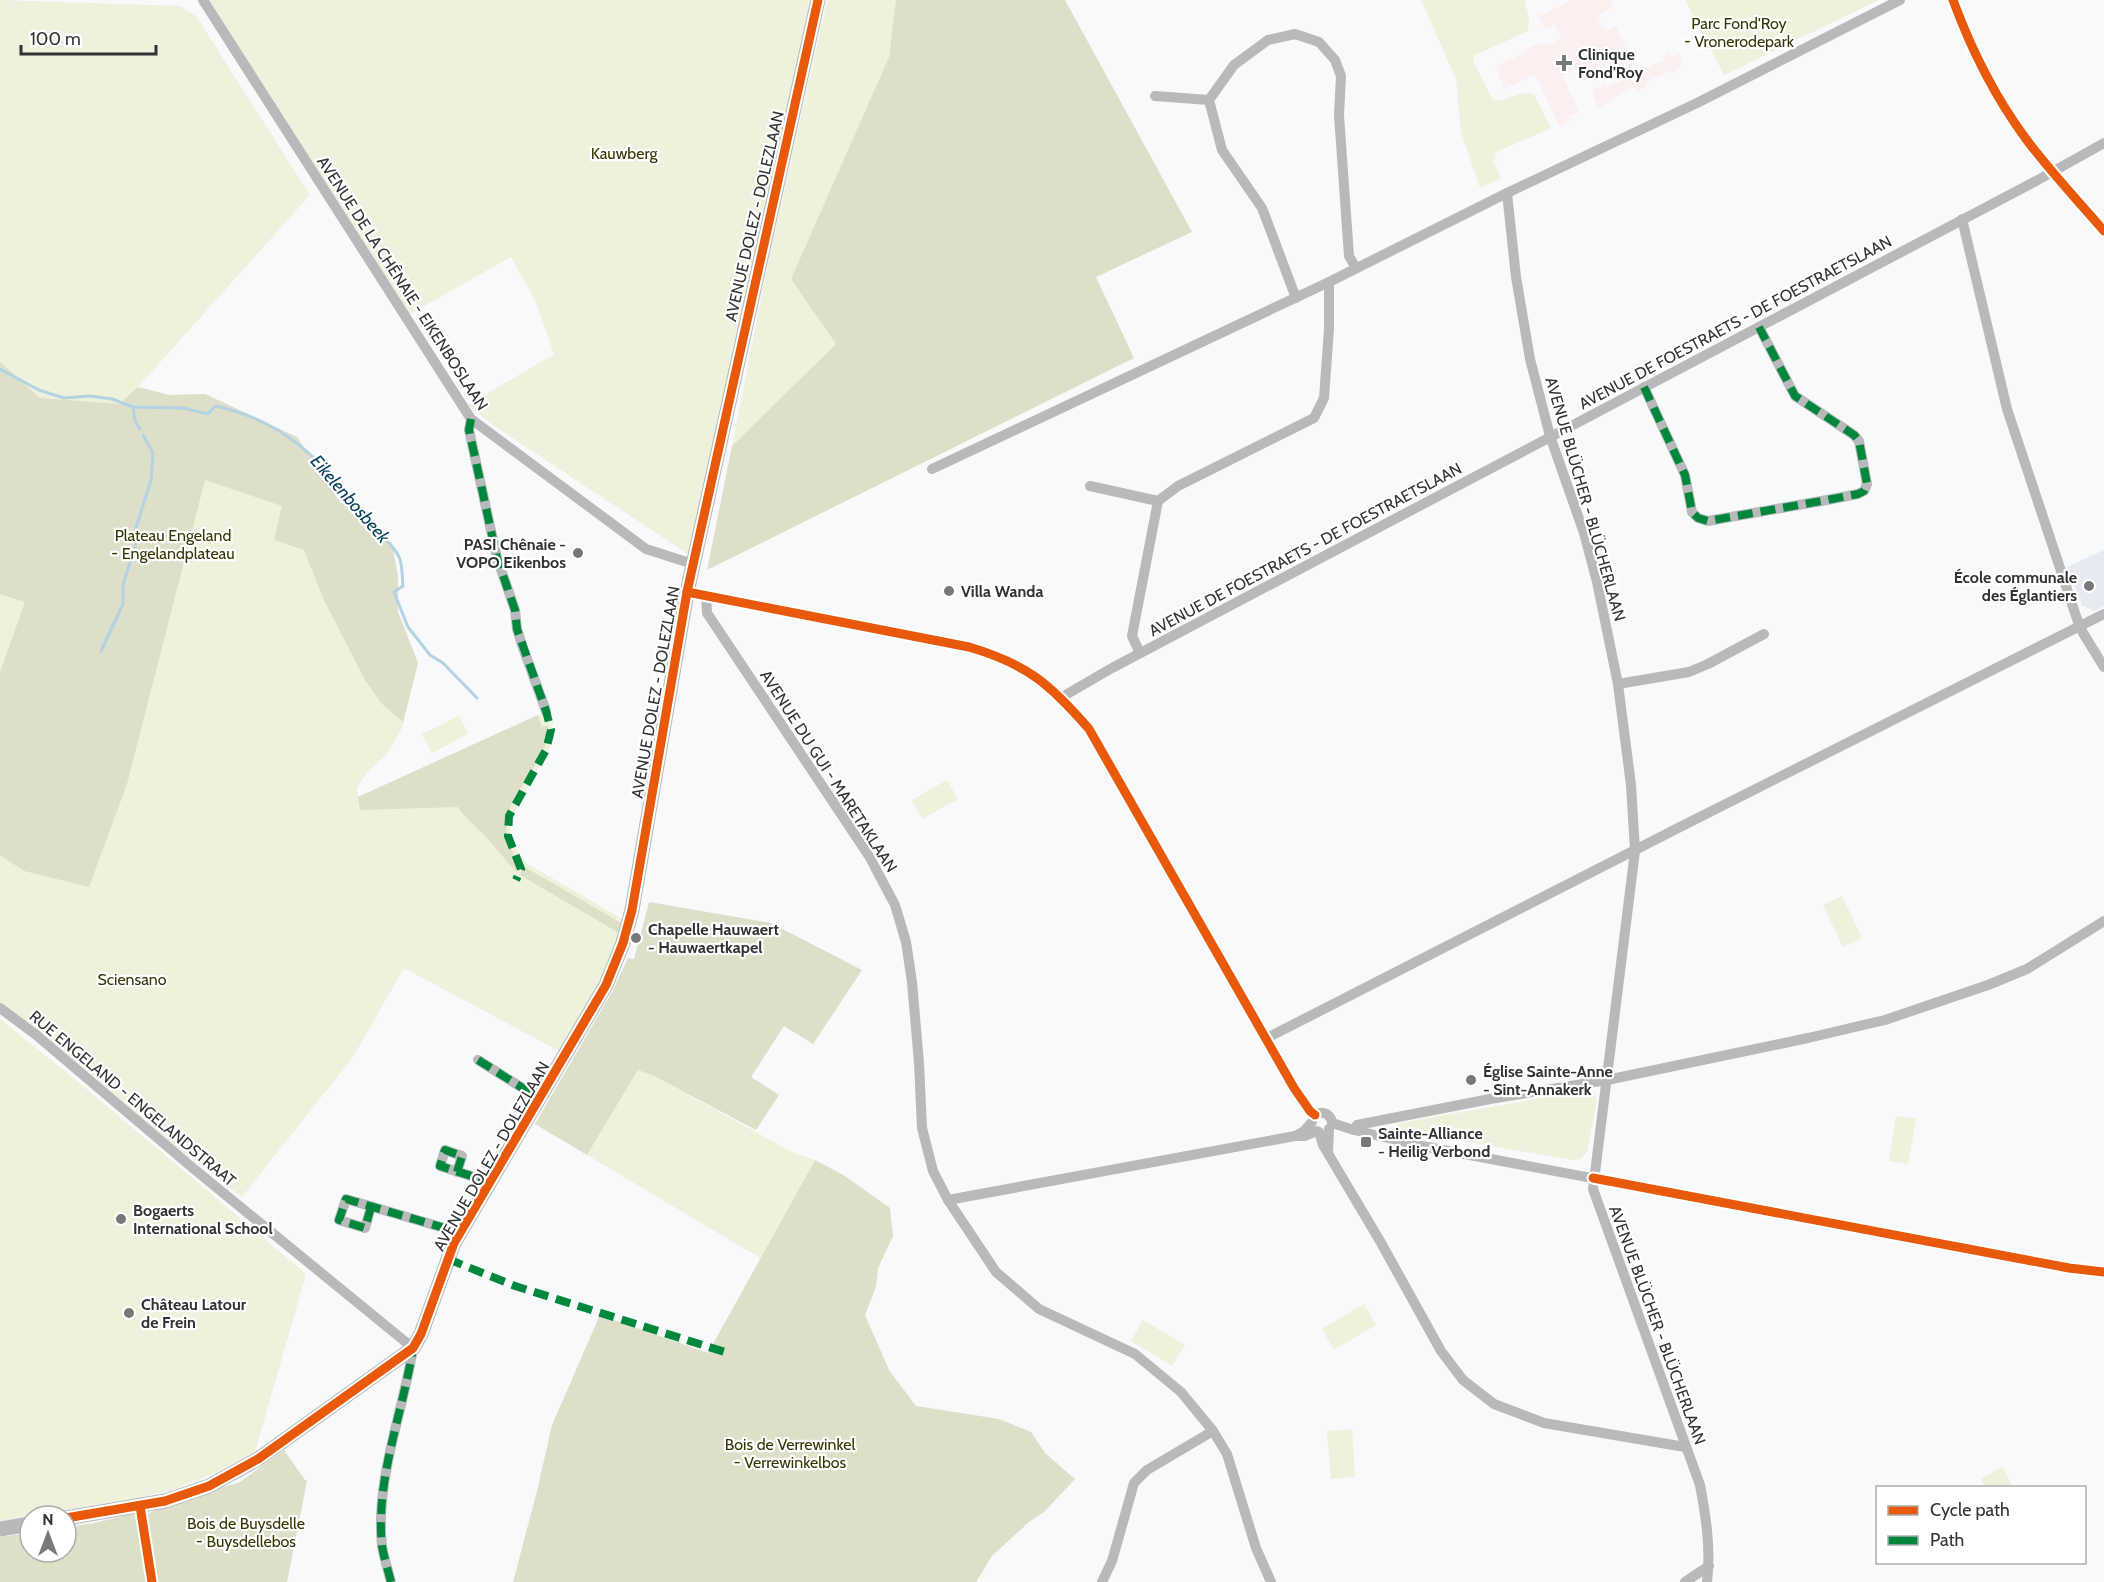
<svg xmlns="http://www.w3.org/2000/svg" width="2104" height="1582" font-family="Cabin,sans-serif">
<style>
.built{fill:#e5ebf1}
.medical{fill:#fbf0ef}
.green{fill:#eef1db}
.forest{fill:#dddfc9}
.lines{fill:none;stroke-linecap:round;stroke-linejoin:round}
.stream{stroke:#b3d2e2;stroke-width:3}
.street{stroke:#b9b8ba;stroke-width:10}
.secondary{stroke:#b8b8b9;stroke-width:15}
.quiet{stroke:#00873e;stroke-width:8;stroke-dasharray:15 8;stroke-linecap:butt}
.cycleway-casing{stroke:#fff;stroke-width:13}
.cycleway{stroke:#e8590c;stroke-width:9}
.poi-dot{fill:#76787a;stroke:#fff;stroke-width:2}
.labels{text-anchor:middle;stroke-width:4.5;stroke-linejoin:round;paint-order:stroke}
.park-label{font-size:16px;fill:#363703;stroke:#fff}
.poi-label{font-size:16px;font-weight:bold;fill:#313334;stroke:#fff;text-anchor:start}
.street-label{font-size:16px;fill:#313334;stroke:#fff}
.water-label{font-size:18px;font-style:italic;fill:#08425a;stroke:#fff}
</style>
<rect width="100%" height="100%" fill="#f7f9fb"/>
<path class="built" d="M2104,550V606L2094,611L2082,605L2067,567Z"/>
<path class="medical" d="M1572,0H1611L1614,6L1597,15L1605,31L1616,26L1636,69L1643,65L1646,69L1664,60L1663,57L1669,53L1672,57L1679,53L1683,64L1670,74L1669,71L1646,82L1647,86L1637,91L1635,87L1612,98L1613,101L1599,108L1592,95L1595,93L1593,90L1605,84L1607,87L1626,78L1625,76L1631,72L1627,63L1588,81L1580,67L1562,75L1579,112L1568,115L1571,121L1560,127L1535,75L1504,89L1495,67L1525,53L1524,50L1537,44L1538,46L1546,43L1548,46L1561,39L1555,24L1545,29L1539,16Z"/>
<g class="green">
<path d="M0,0L180,6L196,16L310,195L138,387L169,395L205,394L297,437L340,502L367,520L392,544L398,577V612L418,663L402,728L387,754L366,774L357,788L358,797L549,710L553,722L550,747L513,814L510,829L513,844L526,863L622,919C615,967 584,1009 559,1051L404,968L353,1057L242,1197L170,1143L0,1004Z"/>
<path d="M208,0H814L692,557L493,425L468,405L554,354L536,302L511,257L410,314Z"/>
<path d="M827,0H896L889,57L791,279L837,344L732,446L770,253Z"/>
<path d="M1421,0H1525L1529,21L1528,31L1473,56L1474,63L1493,100C1508,102 1519,90 1534,94L1551,128L1494,153L1497,158L1493,160L1501,178L1480,188L1461,132L1456,79Z"/>
<path d="M1685,0H1879L1724,75Z"/>
<path d="M459,716L468,734L432,753L422,734Z"/>
<path d="M947,780L958,799L922,819L912,800Z"/>
<path d="M1842,896L1862,938L1843,947L1823,905Z"/>
<path d="M0,1019L77,1081L306,1274L255,1452L219,1471L175,1489L142,1497L0,1521Z"/>
<path d="M638,1070L654,1076L794,1153L815,1160L760,1258L587,1155Z"/>
<path d="M1581,1091H1589L1595,1094L1597,1099L1587,1152L1580,1159L1572,1160L1400,1130L1397,1126L1400,1123Z"/>
<path d="M1896,1116L1916,1119L1908,1164L1889,1161Z"/>
<path d="M1364,1304L1376,1325L1334,1350L1322,1329Z"/>
<path d="M1143,1320L1185,1345L1172,1366L1131,1341Z"/>
<path d="M1352,1429L1355,1477L1331,1479L1327,1431Z"/>
<path d="M2002,1467L2013,1487H1986L1981,1479Z"/>
</g>
<g class="forest">
<path d="M896,0H1065L1192,232L1096,277L1134,358L707,570L732,446L836,344L791,279L889,57Z"/>
<path d="M0,362L40,398L119,404L138,387L169,395L205,394L297,437L340,502L367,520L392,544L398,577V612L418,663L403,722L382,704L365,680L323,598L304,550L274,540L282,506L205,480L127,784L89,887L24,871L0,855V672L25,602L0,594Z"/>
<path d="M538,715L542,727L548,725C550,761 514,784 507,818C502,841 521,860 517,872C504,860 494,844 481,832C471,822 466,819 458,807L360,810L358,797Z"/>
<path d="M523,866L621,923L619,933L520,875Z"/>
<path d="M649,902L771,923L862,970L813,1044L784,1026L751,1077L779,1095L756,1130L654,1076L638,1070L587,1155L535,1124L613,990L628,958L634,959Z"/>
<path d="M815,1160L845,1176L890,1208L893,1236L878,1268L876,1287L865,1315L889,1370L916,1406L999,1419L1031,1432L1045,1453L1075,1479L1044,1512L1029,1522L992,1556L976,1582H513L537,1491L552,1425L600,1315L708,1353Z"/>
<path d="M284,1450L305,1480L307,1481L287,1582H0V1537L30,1533V1552H66V1527L94,1523L141,1512L147,1514L179,1501L240,1482Z"/>
</g>
<g class="lines">
<g class="stream">
<path d="M0,369L39,390L64,398L90,396L112,399L133,407L183,408L208,414L215,406C287,421 322,462 365,517C375,530 390,541 398,555C403,562 402,577 403,586L394,592L408,627L430,655L443,663L477,698"/>
<path d="M133,407L135,421L140,429"/>
<path d="M101,651L123,604V584L135,548L136,528L151,480L153,453L143,435"/>
</g>
<g class="street">
<path d="M203,0L471,419L646,549L693,564"/>
<path d="M1953,0C1971,49 1995,97 2026,139C2050,171 2078,201 2104,231"/>
<path d="M1155,96L1209,100"/>
<path d="M1507,193L1516,277L1530,359L1550,436L1584,533L1597,582L1618,684L1631,785L1635,851L1593,1189L1700,1485C1706,1517 1711,1549 1707,1582"/>
<path d="M1962,219L2007,409L2077,619L2083,633L2104,667"/>
<path d="M1296,298L1262,208L1222,150L1209,100L1234,65L1268,40L1295,34L1319,42L1335,60L1341,76L1339,115L1349,256L1356,268"/>
<path d="M1644,387L1685,475L1692,512L1698,518L1708,521L1827,500L1858,494L1864,491L1867,484L1859,441L1854,435L1795,396L1759,327"/>
<path d="M471,419L469,430L497,558L515,610L517,629L522,645L546,711"/>
<path d="M932,469L1329,282L1507,193L1697,103L1900,0"/>
<path d="M1090,486L1158,501"/>
<path d="M687,592L969,647C1027,664 1050,684 1089,729L1294,1088L1310,1111L1315,1115"/>
<path d="M706,595L707,613L869,856L895,905L906,942L912,982L919,1063L922,1128L933,1171L948,1200L996,1272L1039,1309L1135,1354L1181,1392L1213,1431L1227,1454L1256,1548L1271,1582"/>
<path d="M1140,653L1132,636L1158,501L1178,486L1314,418L1324,398L1329,329V282"/>
<path d="M1618,684L1689,672L1708,664L1764,634"/>
<path d="M1062,697L1112,668L2036,181L2104,143"/>
<path d="M0,1008L35,1034L194,1169L413,1348C403,1413 375,1479 382,1546C384,1558 388,1570 391,1582"/>
<path d="M1265,1039L1684,825L2104,614"/>
<path d="M478,1060L540,1099"/>
<path d="M1315,1115C1323,1110 1331,1114 1332,1123"/>
<path d="M1332,1123L1354,1130L1422,1146L2069,1268L2104,1272"/>
<path d="M1354,1130L1357,1125L1490,1099L1607,1080L1808,1038L1885,1020L1988,985L2027,969L2104,921"/>
<path d="M1319,1132L1323,1145L1380,1241L1441,1351L1463,1380L1494,1404L1544,1423L1685,1447"/>
<path d="M1295,1136L1304,1131L1312,1122"/>
<path d="M1328,1152L1329,1129"/>
<path d="M457,1172L462,1156L445,1150L440,1166L490,1182"/>
<path d="M948,1200L1295,1136H1305L1317,1131"/>
<path d="M371,1207L365,1228L339,1220L346,1199L451,1230L460,1233"/>
<path d="M140,1506L152,1582"/>
<path d="M1102,1582L1112,1561L1134,1483L1147,1470L1213,1431"/>
<path d="M1685,1582L1709,1566"/>
</g>
<g class="secondary">
<path d="M66,1518L165,1501L209,1486L258,1459L413,1348L421,1334L454,1243L606,985L623,943L632,910L687,592L818,0"/>
<path d="M0,1529L30,1524"/>
</g>
<g class="quiet">
<path d="M1644,387L1685,475L1692,512L1698,518L1708,521L1827,500L1858,494L1864,491L1867,484L1859,441L1854,435L1795,396L1759,327"/>
<path d="M471,419L469,430L497,558L515,610L517,629L546,711L551,730L546,750L509,816L508,836L521,869L516,880"/>
<path d="M478,1060L540,1099"/>
<path d="M457,1172L462,1156L445,1150L440,1166L490,1182"/>
<path d="M371,1207L365,1228L339,1220L346,1199L451,1230L460,1233"/>
<path d="M448,1259L515,1286L728,1353"/>
<path d="M391,1582C388,1570 384,1558 382,1546C375,1479 403,1413 413,1348"/>
</g>
<g class="cycleway-casing">
<g id="cycleway">
<path d="M1953,0C1971,49 1995,97 2026,139C2050,171 2078,201 2104,231"/>
<path d="M687,592L969,647C1027,664 1050,684 1089,729L1294,1088L1310,1111L1315,1115"/>
<path d="M1593,1178L2069,1268L2104,1272"/>
<path d="M140,1506L152,1582"/>
<path d="M66,1518L165,1501L209,1486L258,1459L413,1348L421,1334L454,1243L606,985L623,943L632,910L687,592L818,0"/>
</g>
</g>
<use href="#cycleway" class="cycleway"/>
</g>
<g class="poi-dot">
<path d="M1561 54h6v6h6v6h-6v6h-6v-6h-6v-6h6z"/>
<circle cx="578" cy="553" r="6"/>
<circle cx="2089" cy="586" r="6"/>
<circle cx="949" cy="591" r="6"/>
<circle cx="636" cy="938" r="6"/>
<circle cx="1471" cy="1080" r="6"/>
<rect x="1360" y="1136" width="12" height="12" rx="3"/>
<circle cx="121" cy="1219" r="6"/>
<circle cx="129" cy="1313" r="6"/>
</g>
<g class="labels">
<g class="park-label">
<text x="1739" y="29">Parc Fond'Roy<tspan x="1739" dy="18">- Vronerodepark</tspan></text>
<text x="624" y="159">Kauwberg</text>
<text x="173" y="541">Plateau Engeland<tspan x="173" dy="18">- Engelandplateau</tspan></text>
<text x="132" y="985">Sciensano</text>
<text x="790" y="1450">Bois de Verrewinkel<tspan x="790" dy="18">- Verrewinkelbos</tspan></text>
<text x="246" y="1529">Bois de Buysdelle<tspan x="246" dy="18">- Buysdellebos</tspan></text>
</g>
<g class="poi-label">
<text x="1578" y="60">Clinique<tspan x="1578" dy="18">Fond'Roy</tspan></text>
<text x="566" y="550" text-anchor="end">PASI Chênaie -<tspan x="566" dy="18">VOPO Eikenbos</tspan></text>
<text x="2077" y="583" text-anchor="end">École communale<tspan x="2077" dy="18">des Églantiers</tspan></text>
<text x="961" y="597">Villa Wanda</text>
<text x="648" y="935">Chapelle Hauwaert<tspan x="648" dy="18">- Hauwaertkapel</tspan></text>
<text x="1483" y="1077">Église Sainte-Anne<tspan x="1483" dy="18">- Sint-Annakerk</tspan></text>
<text x="1378" y="1139">Sainte-Alliance<tspan x="1378" dy="18">- Heilig Verbond</tspan></text>
<text x="133" y="1216">Bogaerts<tspan x="133" dy="18">International School</tspan></text>
<text x="141" y="1310">Château Latour<tspan x="141" dy="18">de Frein</tspan></text>
</g>
<g class="street-label">
<text transform="translate(754 216) rotate(-77)" y="6">AVENUE DOLEZ - DOLEZLAAN</text>
<text transform="translate(403 283) rotate(57)" y="6">AVENUE DE LA CHÊNAIE - EIKENBOSLAAN</text>
<text transform="translate(1735 322) rotate(-28)" y="6">AVENUE DE FOESTRAETS - DE FOESTRAETSLAAN</text>
<text transform="translate(1586 499) rotate(74)" y="6">AVENUE BLÜCHER - BLÜCHERLAAN</text>
<text transform="translate(1305 549) rotate(-28)" y="6">AVENUE DE FOESTRAETS - DE FOESTRAETSLAAN</text>
<text transform="translate(655 692) rotate(-80)" y="6">AVENUE DOLEZ - DOLEZLAAN</text>
<text transform="translate(829 771) rotate(57)" y="6">AVENUE DU GUI - MARETAKLAAN</text>
<text transform="translate(133 1098) rotate(40)" y="6">RUE ENGELAND - ENGELANDSTRAAT</text>
<text transform="translate(491 1156) rotate(-60)" y="6">AVENUE DOLEZ - DOLEZLAAN</text>
<text transform="translate(1658 1325) rotate(70)" y="6">AVENUE BLÜCHER - BLÜCHERLAAN</text>
</g>
<g class="water-label">
<text transform="translate(350 499) rotate(49)" y="6">Eikelenbosbeek</text>
</g>
</g>
<rect x="1876" y="1486" width="210" height="78" fill="#ffffff" stroke="#adadae" stroke-width="1.5"/>
<rect x="1888" y="1506" width="30" height="9" fill="#e8590c" stroke="#adadae" stroke-width="1.5"/>
<text x="1930" y="1516" font-size="18" fill="#313334">Cycle path</text>
<rect x="1888" y="1536" width="30" height="9" fill="#00873e" stroke="#adadae" stroke-width="1.5"/>
<text x="1930" y="1546" font-size="18" fill="#313334">Path</text>
<g transform="translate(48 1534)"><circle r="28" fill="#ffffff" stroke="#adadae" stroke-width="1.5"/>
<path d="M0-4.5L10 22L0 15L-10 22Z" fill="#76787a"/>
<text y="-9" font-size="16" font-weight="bold" text-anchor="middle" fill="#313334">N</text>
</g>
<path d="M21 45v9h135v-9" fill="none" stroke="#313334" stroke-width="3"/>
<text x="30" y="45" font-size="18" fill="#313334" stroke="#ffffff" stroke-width="4.5" paint-order="stroke">100 m</text>
</svg>
